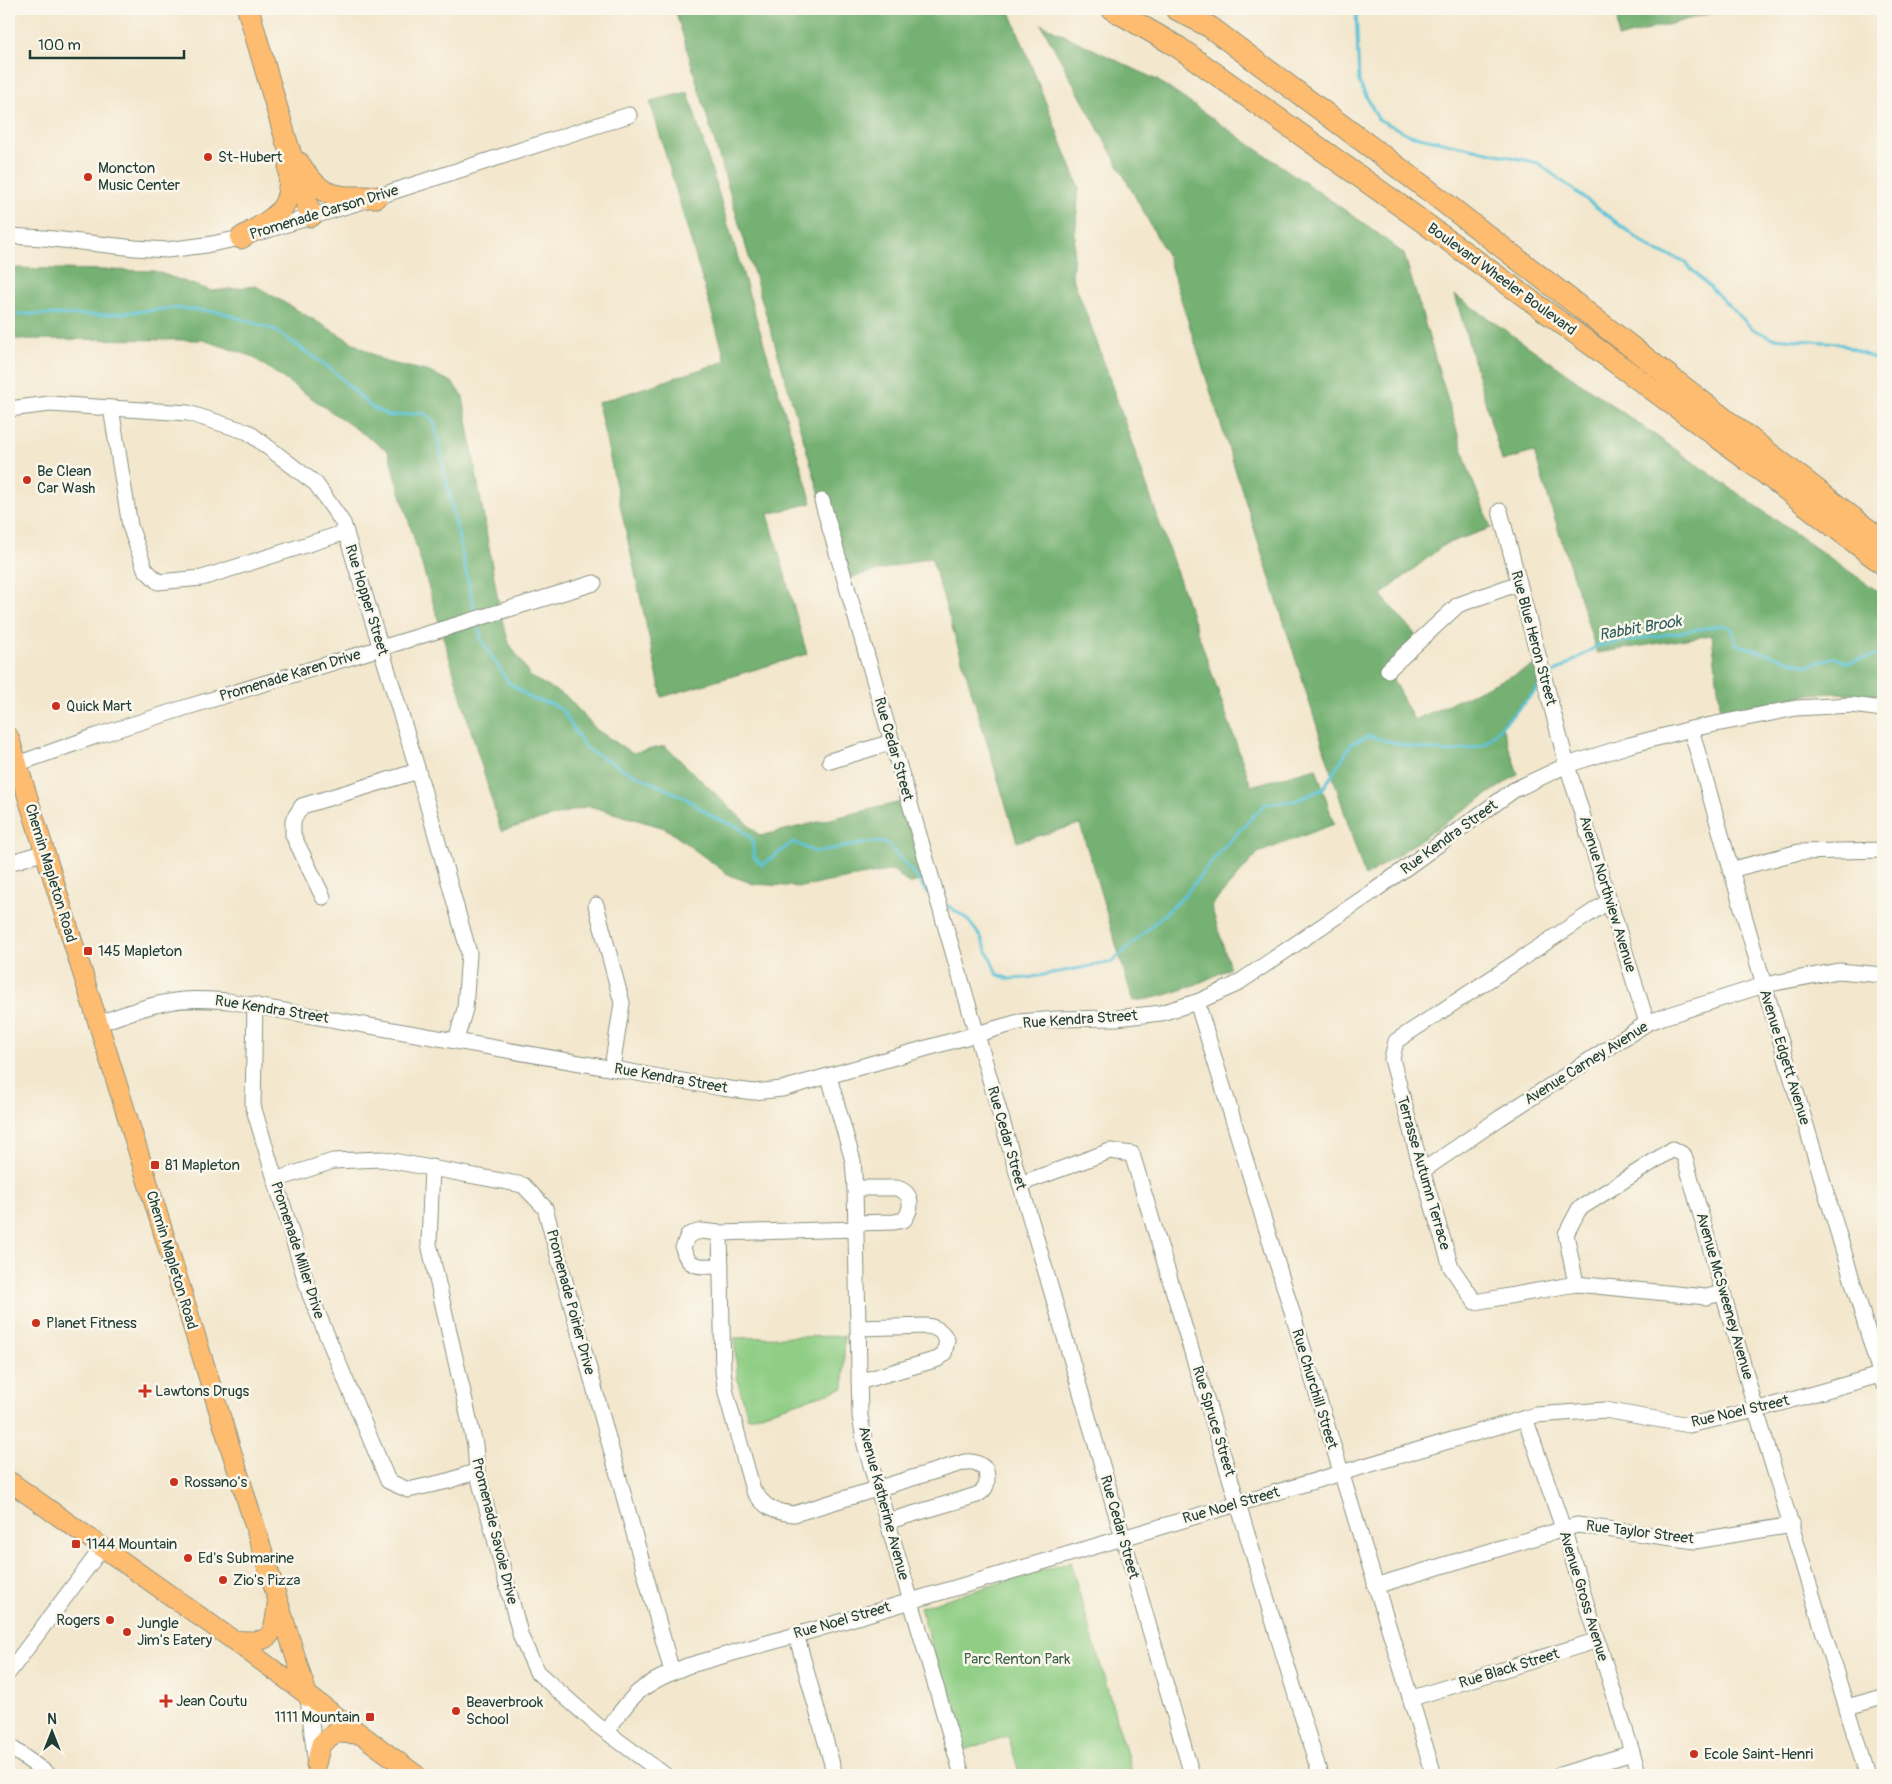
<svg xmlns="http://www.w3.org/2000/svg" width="1892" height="1784" font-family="Pangolin,sans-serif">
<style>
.green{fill:#90ce85;stroke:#58865c}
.forest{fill:#74b172;stroke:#4a7753}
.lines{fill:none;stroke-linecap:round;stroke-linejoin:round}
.stream{stroke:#5ac2d7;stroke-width:3}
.minor-casing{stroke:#899280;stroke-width:17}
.major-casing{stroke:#899280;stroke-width:21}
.highway-casing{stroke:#899280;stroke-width:23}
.minor{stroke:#fff;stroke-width:15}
.major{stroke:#febc70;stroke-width:19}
.highway{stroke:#febc70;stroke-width:21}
.poi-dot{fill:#c8321e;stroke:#fbf7ec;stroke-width:2}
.labels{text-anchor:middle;stroke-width:5;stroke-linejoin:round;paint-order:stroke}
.poi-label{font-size:15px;fill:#1f3d34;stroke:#fbf7ec;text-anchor:start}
.street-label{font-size:15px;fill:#1f3d34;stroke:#fbf7ec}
.park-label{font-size:15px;fill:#3b6148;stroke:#fbf7ec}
.water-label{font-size:16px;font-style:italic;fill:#2e5e5d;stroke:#fbf7ec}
</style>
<rect width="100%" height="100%" fill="#fbf7ec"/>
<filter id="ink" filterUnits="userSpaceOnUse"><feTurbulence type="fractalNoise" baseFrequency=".02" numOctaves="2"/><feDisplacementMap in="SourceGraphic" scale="10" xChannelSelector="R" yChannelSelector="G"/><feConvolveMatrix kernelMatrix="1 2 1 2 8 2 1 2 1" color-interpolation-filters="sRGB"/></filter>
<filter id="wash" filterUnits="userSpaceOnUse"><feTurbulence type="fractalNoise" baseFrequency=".0096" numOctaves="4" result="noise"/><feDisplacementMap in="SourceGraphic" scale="20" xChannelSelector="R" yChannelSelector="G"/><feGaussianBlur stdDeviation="1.12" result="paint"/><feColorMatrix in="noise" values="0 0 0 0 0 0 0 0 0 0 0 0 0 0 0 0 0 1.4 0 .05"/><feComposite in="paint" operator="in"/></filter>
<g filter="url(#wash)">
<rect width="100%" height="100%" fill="#f3e7cd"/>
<g class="green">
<path d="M844,1336V1388L748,1418L738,1382L734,1338Z"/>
<path d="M1070,1562L1133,1775H1020L1008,1736L963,1750L920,1607Z"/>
</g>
<g class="forest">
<path d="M675,9H1009L1079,187L1072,276L1094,334L1251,786L1316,768L1334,824L1258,853L1211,906L1230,968C1200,984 1167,998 1133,1001L1080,824L1017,842L931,557L845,579Z"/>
<path d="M1617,9H1727L1618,38Z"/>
<path d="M1041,24L1157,80L1372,229L1404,254L1469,471L1491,528L1445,544L1381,595L1420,640L1388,670L1414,720L1540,663L1545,681L1502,727L1518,774L1365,877L1167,255Z"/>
<path d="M688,92L812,503L768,514L807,654L662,697L598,403L726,361L650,101Z"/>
<path d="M9,268L154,271L212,291L256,286L386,362L427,371L452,382L463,397L500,612L509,643L531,677L567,697L597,730L632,753L665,746L760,836L909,800L931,877L909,884L893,870L801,887L754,884L729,875L665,828L589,806L501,831L388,451L251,356L203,340L9,339Z"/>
<path d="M1455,295L1883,595V695L1835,693L1811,694L1721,713L1712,635L1597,653L1534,452L1502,461Z"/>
</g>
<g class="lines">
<g class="stream">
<path d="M1356,9L1359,82L1378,119L1410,135L1538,163L1653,250L1682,260L1753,329L1772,338L1838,343L1876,359L1883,365"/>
<path d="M9,314L102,315L175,308L220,312L275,330L331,369L370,406L389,416L424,413L434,422L475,614"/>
<path d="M477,623L482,641L508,682L532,699L552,704L563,711L585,748L625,770L685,798L713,817L738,827L752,839L754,857L762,865L793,842L815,852L873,842L887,843L918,879L925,890L931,894"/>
<path d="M1549,676L1597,646L1724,625L1732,629L1736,644L1807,666L1834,657L1848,663L1883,653"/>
<path d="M944,903L967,919L981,937L997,974L1009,979L1027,978L1112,962L1183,897L1223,848L1265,804L1295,801L1323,789L1352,743L1369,736L1411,747L1450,752L1484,745L1542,684"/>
</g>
</g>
</g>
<g filter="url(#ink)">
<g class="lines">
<g class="minor-casing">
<g id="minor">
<path d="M9,236L44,238L135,248L167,250L206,245L241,238L376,197L629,115"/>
<path d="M111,408L130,526L145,569L158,582L202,578L346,532"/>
<path d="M9,409L50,404L188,413L248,432L316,484L343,523L418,771L469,953L465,1009L456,1040"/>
<path d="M822,501L1192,1775"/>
<path d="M1500,511L1567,765L1647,1023"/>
<path d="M1388,670L1458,605L1519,583"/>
<path d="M1691,729L1764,985L1883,1383"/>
<path d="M830,761L892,742"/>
<path d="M17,764L96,736L184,708L594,583"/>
<path d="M9,863L45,852"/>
<path d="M1730,870L1799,852L1883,850"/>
<path d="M323,897L293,835V820L302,806L418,771"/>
<path d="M1609,901L1396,1041L1392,1059L1419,1160L1451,1267L1475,1302L1576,1284L1706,1297L1723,1293"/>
<path d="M596,905L622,1003L612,1068"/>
<path d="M1197,1002L1434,1775"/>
<path d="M255,1005L253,1106L310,1295L388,1481L408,1490L448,1481L477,1471"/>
<path d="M98,1024C121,1015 145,1006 169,1002C189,998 209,1000 228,1001L722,1088L754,1092L782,1089L1019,1022L1057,1019L1116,1018L1161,1013L1197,1002L1235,985L1371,893L1514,790L1567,765L1630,745L1691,729L1796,708L1852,705L1883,709"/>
<path d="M829,1077L853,1161L855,1188L860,1416L865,1445L962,1775"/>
<path d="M432,1167L429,1244L475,1445L477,1471L521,1637L537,1672L597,1725L665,1775"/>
<path d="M1422,1171L1500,1118L1647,1023L1663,1017L1764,985L1838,971L1883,975"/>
<path d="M275,1180L333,1161L382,1159L523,1185L545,1208L672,1672"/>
<path d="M1020,1184L1110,1151L1132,1154L1320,1775"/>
<path d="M855,1188H897C913,1193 913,1208 904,1220L894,1222L856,1223"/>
<path d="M856,1229L720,1233L723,1371L726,1393L753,1490C765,1508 773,1512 794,1514L965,1462C974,1461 980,1463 986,1470C988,1482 988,1489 977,1495L889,1521"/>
<path d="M720,1233L701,1231L688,1235L683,1248C688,1270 702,1266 721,1266"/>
<path d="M1576,1284L1566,1234L1579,1209L1673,1149L1684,1155L1756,1410L1867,1775"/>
<path d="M859,1328L928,1326C937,1328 942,1331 947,1340L944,1354L938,1359L859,1382"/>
<path d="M1525,1418L1563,1528L1639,1775"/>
<path d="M1375,1586L1577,1525L1695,1541L1792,1525"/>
<path d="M796,1634L835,1775"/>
<path d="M9,1672L102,1548"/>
<path d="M308,1697L317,1775"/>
<path d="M1410,1697L1419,1696L1598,1640"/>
<path d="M1847,1707L1883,1697"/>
<path d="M607,1732C615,1719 624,1706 635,1695C647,1683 672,1672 687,1666L817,1629L1536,1415L1605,1410L1689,1425L1756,1410L1883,1374"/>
<path d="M9,1746L49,1775"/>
<path d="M1560,1775L1632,1753"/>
</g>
</g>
<g class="major-casing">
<g id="major">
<path d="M9,737L308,1697"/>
<path d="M9,1481L233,1640L416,1775"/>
<path d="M233,1640C268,1643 274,1642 277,1604"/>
<path d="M316,1764L321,1744L335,1733L359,1734"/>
</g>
</g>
<g class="highway-casing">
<g id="highway">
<path d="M248,9L287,143L311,216"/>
<path d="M1112,9L1178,47L1419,219L1720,439L1883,564"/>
<path d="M1176,9L1210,27L1419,183L1883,541"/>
<path d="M299,163C322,200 335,197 376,197"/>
<path d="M241,238C275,217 293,213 289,168"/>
</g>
</g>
<use href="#minor" class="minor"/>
<use href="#major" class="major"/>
<use href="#highway" class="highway"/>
</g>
</g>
<g class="poi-dot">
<circle cx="208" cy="157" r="5"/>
<circle cx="88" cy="177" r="5"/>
<circle cx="27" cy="480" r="5"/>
<circle cx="56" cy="706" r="5"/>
<rect x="83" y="946" width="10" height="10" rx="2.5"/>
<rect x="150" y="1160" width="10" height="10" rx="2.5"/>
<circle cx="36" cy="1323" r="5"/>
<path d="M142.5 1383.5h5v5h5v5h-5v5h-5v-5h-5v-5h5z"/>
<circle cx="174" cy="1482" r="5"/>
<rect x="71" y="1539" width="10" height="10" rx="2.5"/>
<circle cx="188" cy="1558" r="5"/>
<circle cx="223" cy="1580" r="5"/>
<circle cx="110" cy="1620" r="5"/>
<circle cx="127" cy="1632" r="5"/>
<path d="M163.5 1693.5h5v5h5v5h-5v5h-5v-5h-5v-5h5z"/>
<circle cx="456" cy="1711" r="5"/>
<rect x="365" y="1712" width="10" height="10" rx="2.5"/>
<circle cx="1694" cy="1754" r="5"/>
</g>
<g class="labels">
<g class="poi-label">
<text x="218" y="162">St-Hubert</text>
<text x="98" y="173">Moncton<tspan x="98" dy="17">Music Center</tspan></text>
<text x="37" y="476">Be Clean<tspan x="37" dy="17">Car Wash</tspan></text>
<text x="66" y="711">Quick Mart</text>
<text x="98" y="956">145 Mapleton</text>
<text x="165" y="1170">81 Mapleton</text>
<text x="46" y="1328">Planet Fitness</text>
<text x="155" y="1396">Lawtons Drugs</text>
<text x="184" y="1487">Rossano's</text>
<text x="86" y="1549">1144 Mountain</text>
<text x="198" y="1563">Ed's Submarine</text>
<text x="233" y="1585">Zio's Pizza</text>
<text x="100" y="1625" text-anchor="end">Rogers</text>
<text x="137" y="1628">Jungle<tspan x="137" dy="17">Jim's Eatery</tspan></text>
<text x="176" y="1706">Jean Coutu</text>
<text x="466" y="1707">Beaverbrook<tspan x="466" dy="17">School</tspan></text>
<text x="360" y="1722" text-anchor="end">1111 Mountain</text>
<text x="1704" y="1759">Ecole Saint-Henri</text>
</g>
<g class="street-label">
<text transform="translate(324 212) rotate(-17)" y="5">Promenade Carson Drive</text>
<text transform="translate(1502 279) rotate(36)" y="5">Boulevard Wheeler Boulevard</text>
<text transform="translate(367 600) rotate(73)" y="5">Rue Hopper Street</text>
<text transform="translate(1534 638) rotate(75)" y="5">Rue Blue Heron Street</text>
<text transform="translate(290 675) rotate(-17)" y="5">Promenade Karen Drive</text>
<text transform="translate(894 749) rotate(74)" y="5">Rue Cedar Street</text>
<text transform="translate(1449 837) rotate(-36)" y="5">Rue Kendra Street</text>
<text transform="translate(51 873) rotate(73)" y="5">Chemin Mapleton Road</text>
<text transform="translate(1608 894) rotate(73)" y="5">Avenue Northview Avenue</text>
<text transform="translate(272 1009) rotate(9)" y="5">Rue Kendra Street</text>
<text transform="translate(1080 1019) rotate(-4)" y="5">Rue Kendra Street</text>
<text transform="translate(1785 1057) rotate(73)" y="5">Avenue Edgett Avenue</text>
<text transform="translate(1586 1063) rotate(-32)" y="5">Avenue Carney Avenue</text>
<text transform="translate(671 1078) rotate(10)" y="5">Rue Kendra Street</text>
<text transform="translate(1007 1138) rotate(74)" y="5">Rue Cedar Street</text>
<text transform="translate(1424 1173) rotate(74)" y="5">Terrasse Autumn Terrace</text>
<text transform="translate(298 1250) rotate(72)" y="5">Promenade Miller Drive</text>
<text transform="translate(172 1260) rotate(73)" y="5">Chemin Mapleton Road</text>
<text transform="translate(1725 1296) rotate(74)" y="5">Avenue McSweeney Avenue</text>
<text transform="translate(571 1302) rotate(75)" y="5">Promenade Poirier Drive</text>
<text transform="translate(1315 1389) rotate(73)" y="5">Rue Churchill Street</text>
<text transform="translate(1740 1411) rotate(-13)" y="5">Rue Noel Street</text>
<text transform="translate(1214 1421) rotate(73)" y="5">Rue Spruce Street</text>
<text transform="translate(884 1503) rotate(75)" y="5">Avenue Katherine Avenue</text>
<text transform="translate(1231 1505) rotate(-16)" y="5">Rue Noel Street</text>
<text transform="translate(1120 1527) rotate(74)" y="5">Rue Cedar Street</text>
<text transform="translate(495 1531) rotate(76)" y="5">Promenade Savoie Drive</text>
<text transform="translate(1640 1532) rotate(7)" y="5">Rue Taylor Street</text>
<text transform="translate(1584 1596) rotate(73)" y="5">Avenue Gross Avenue</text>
<text transform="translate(842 1620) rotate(-16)" y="5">Rue Noel Street</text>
<text transform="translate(1509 1668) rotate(-17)" y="5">Rue Black Street</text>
</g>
<g class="park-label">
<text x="1017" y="1664">Parc Renton Park</text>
</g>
<g class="water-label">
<text transform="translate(1640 627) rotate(-10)" y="6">Rabbit Brook</text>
</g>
</g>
<rect width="1892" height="1784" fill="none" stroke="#fbf7ec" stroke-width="30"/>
<g transform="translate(52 1732)" stroke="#fbf7ec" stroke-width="4" paint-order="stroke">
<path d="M0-4L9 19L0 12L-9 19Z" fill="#1f3d34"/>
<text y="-8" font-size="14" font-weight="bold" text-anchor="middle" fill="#1f3d34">N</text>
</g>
<path d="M30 50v8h154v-8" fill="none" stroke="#1f3d34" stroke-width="2.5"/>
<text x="38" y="50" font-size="15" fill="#1f3d34" stroke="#fbf7ec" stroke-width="4" paint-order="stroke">100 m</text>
</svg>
